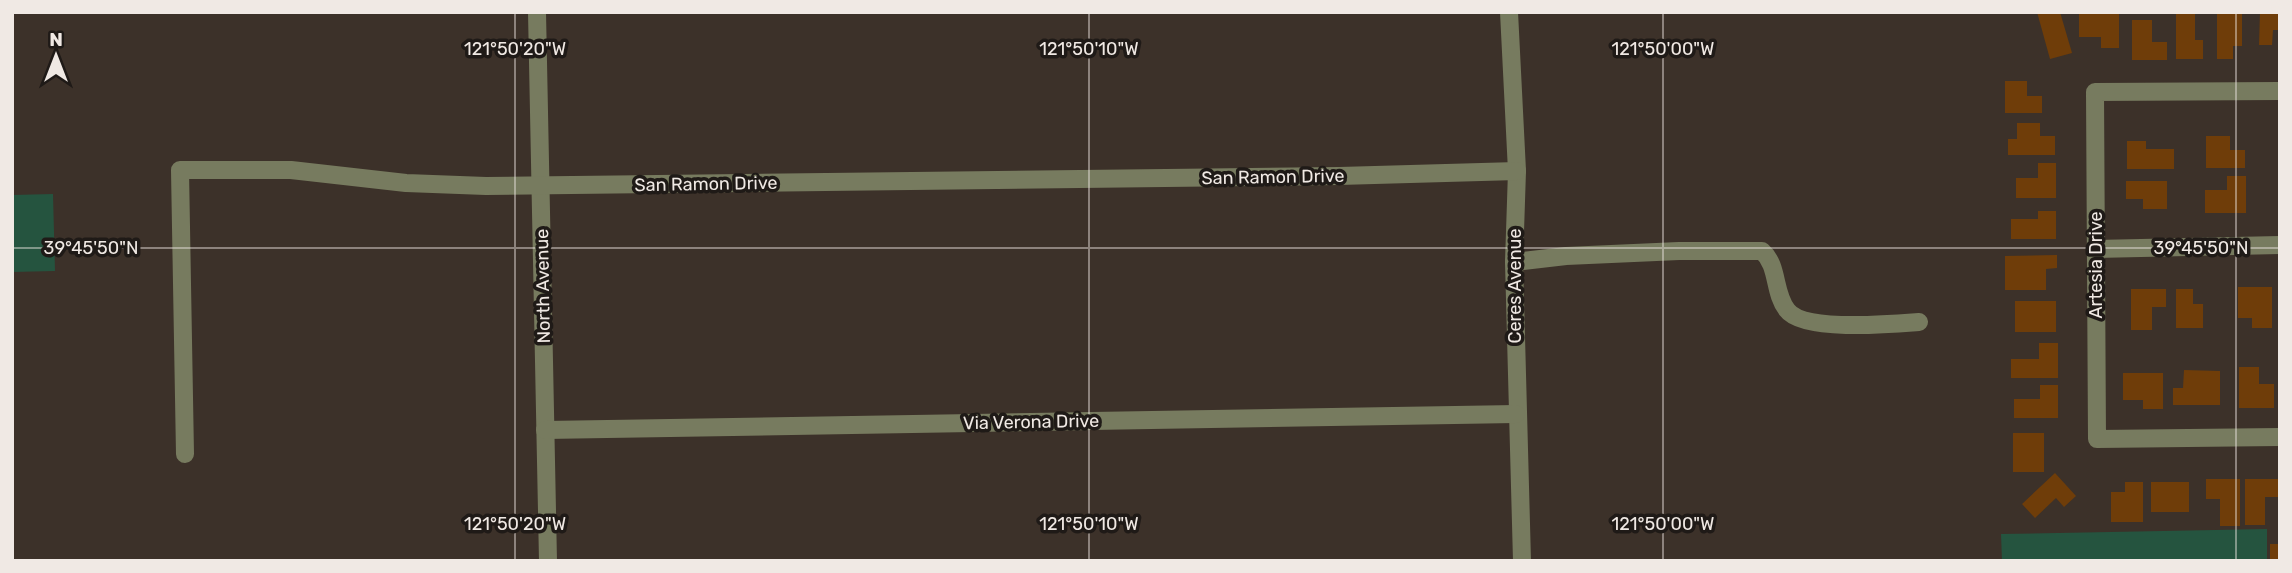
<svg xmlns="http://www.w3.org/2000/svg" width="2292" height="573" font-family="Rubik,sans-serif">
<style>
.green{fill:#25543f}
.building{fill:#6f3d09}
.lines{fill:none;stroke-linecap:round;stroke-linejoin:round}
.minor{stroke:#777b5f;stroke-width:18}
.ticks{fill:none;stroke:#f0e9e4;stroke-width:2;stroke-opacity:0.45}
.labels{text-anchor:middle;stroke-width:7;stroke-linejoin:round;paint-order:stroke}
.street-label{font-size:18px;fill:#f0e9e4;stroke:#1f1a17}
.ticks-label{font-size:18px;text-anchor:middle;fill:#f0e9e4;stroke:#1f1a17;stroke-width:7;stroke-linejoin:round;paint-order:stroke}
</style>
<rect width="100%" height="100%" fill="#3c3129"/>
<g class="green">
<path d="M53,194L55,271L12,272V195Z"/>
<path d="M2267,529V561H2002L2001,534Z"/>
</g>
<g class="building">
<path d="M2037,12H2060L2072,53L2050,59Z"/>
<path d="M2079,12H2119V48H2101V37H2079Z"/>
<path d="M2217,12H2242V46H2233V59H2217Z"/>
<path d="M2260,12H2280V30H2273L2272,45H2259Z"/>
<path d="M2176,13H2195V40H2203V59H2176Z"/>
<path d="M2132,20H2152V42H2167V60H2132Z"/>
<path d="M2005,81H2027V96H2042V113H2005Z"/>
<path d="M2017,123H2040V136H2055V155H2008V139H2017Z"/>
<path d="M2206,136H2230V150H2245V168H2206Z"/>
<path d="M2127,141H2146V149H2174V169H2127Z"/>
<path d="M2038,163H2056V198H2016V178H2038Z"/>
<path d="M2227,176H2246V213H2205V190H2227Z"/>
<path d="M2126,181H2167V209H2143V199H2126Z"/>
<path d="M2038,211H2056V239H2011V219H2038Z"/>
<path d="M2057,255V268L2046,269V290H2005V256Z"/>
<path d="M2238,287H2272V328H2252V318H2238Z"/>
<path d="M2131,289H2166V307H2152V330H2131Z"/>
<path d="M2176,289H2193V304H2203V328H2176Z"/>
<rect x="2015" y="301" width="41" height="31"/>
<path d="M2039,343H2058V378H2011V359H2039Z"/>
<path d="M2239,367H2259V384H2274V408H2239Z"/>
<path d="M2184,370L2220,371V405H2173V388H2183Z"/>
<path d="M2123,373H2163V409H2143V400H2123Z"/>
<path d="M2040,385H2058V418H2014V399H2040Z"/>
<rect x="2013" y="433" width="31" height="39"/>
<path d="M2055,473L2076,496L2064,507L2056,498L2035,518L2022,504Z"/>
<path d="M2206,479H2240V526H2220V499H2206Z"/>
<path d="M2245,479H2279V497H2265V525H2245Z"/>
<path d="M2125,482H2143V522H2111V492H2125Z"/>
<rect x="2151" y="482" width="38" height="30"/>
<rect x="2270" y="544" width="10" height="17"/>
</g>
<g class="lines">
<g class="minor">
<path d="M537,12L548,561"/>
<path d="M1509,12L1517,171L1514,262L1522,561"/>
<path d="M2280,91L2095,92L2097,439L2280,437"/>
<path d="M2095,249L2280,245"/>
<path d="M1514,262L1566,256L1679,251H1762C1779,266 1773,292 1787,310C1803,332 1893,324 1919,322"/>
<path d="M545,430L1516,414"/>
<path d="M185,454L180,170H291L406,183L486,186L1339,176L1517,171"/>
</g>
</g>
<path class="ticks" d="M515,12V561M1089,12V561M1663,12V561M2236,12V561M12,248H2280"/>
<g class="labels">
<g class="street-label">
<text transform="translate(1273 177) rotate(-1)" y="6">San Ramon Drive</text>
<text transform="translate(706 184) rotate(-1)" y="6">San Ramon Drive</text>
<text transform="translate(2096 265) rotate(-90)" y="6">Artesia Drive</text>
<text transform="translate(543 286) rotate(-91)" y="6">North Avenue</text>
<text transform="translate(1515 286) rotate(-90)" y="6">Ceres Avenue</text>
<text transform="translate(1031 422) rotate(-1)" y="6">Via Verona Drive</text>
</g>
</g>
<g class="ticks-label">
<text x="515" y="55">121°50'20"W</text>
<text x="1089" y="55">121°50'10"W</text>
<text x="1663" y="55">121°50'00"W</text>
<text x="91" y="254">39°45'50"N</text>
<text x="2201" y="254">39°45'50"N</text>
<text x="515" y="530">121°50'20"W</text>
<text x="1089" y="530">121°50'10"W</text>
<text x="1663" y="530">121°50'00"W</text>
</g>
<rect width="2292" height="573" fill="none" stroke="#f0e9e4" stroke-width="28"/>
<g transform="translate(56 56)" stroke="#1f1a17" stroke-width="5" paint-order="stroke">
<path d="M0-5L12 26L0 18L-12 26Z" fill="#f0e9e4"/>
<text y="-10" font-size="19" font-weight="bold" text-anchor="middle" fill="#f0e9e4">N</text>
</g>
</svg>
